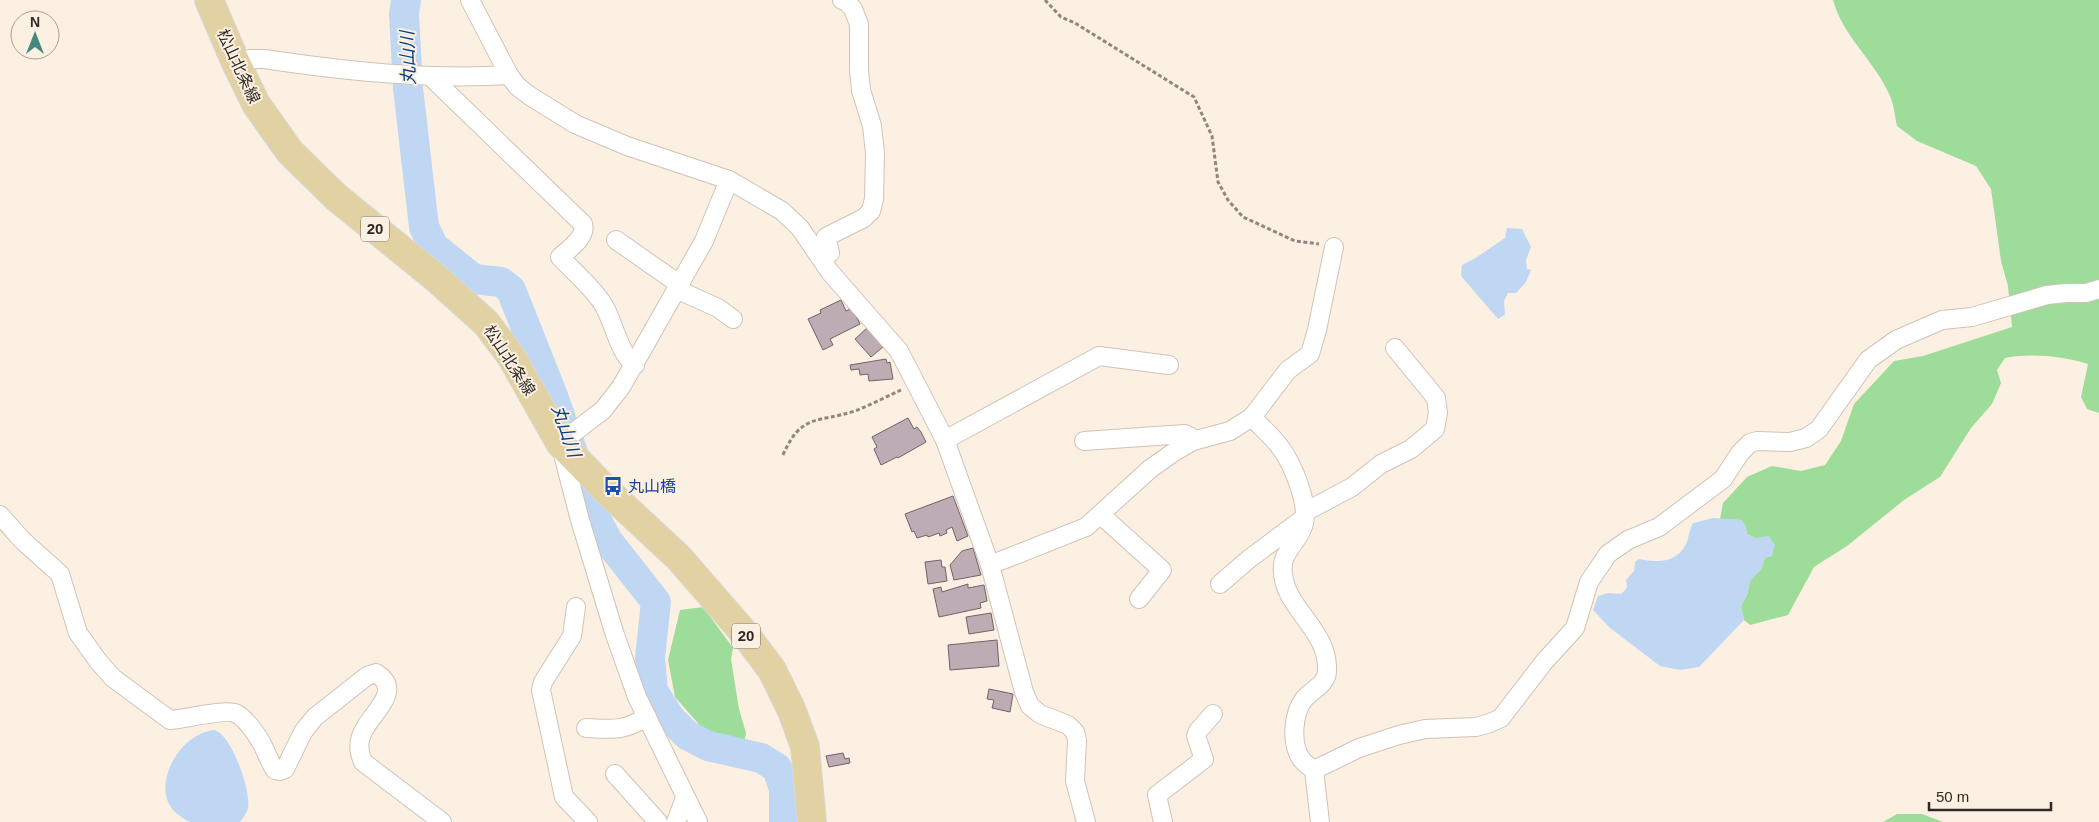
<svg xmlns="http://www.w3.org/2000/svg" width="2099" height="822" font-family="Helvetica,'Noto Sans JP',sans-serif">
<style>
.green{fill:#9ddc99}
.water{fill:#c0d7f4}
.lines{fill:none;stroke-linecap:round;stroke-linejoin:round}
.river{stroke:#c0d7f4;stroke-width:30}
.building{fill:#bdacb4;stroke:#716269}
.street-casing{stroke:#cfc3b6;stroke-width:20}
.primary-casing{stroke:#d9d8d8;stroke-width:30}
.path{stroke:#8f877d;stroke-width:3;stroke-dasharray:4 2.5;stroke-linecap:butt}
.street{stroke:#fff;stroke-width:18}
.primary{stroke:#e1d1a3;stroke-width:28}
.labels{text-anchor:middle;stroke-width:4;stroke-linejoin:round;paint-order:stroke}
.shield{fill:#fcf0e2;stroke:#6c655d;stroke-width:1}
.shield-label{font-size:15px;font-weight:bold;fill:#2e2924}
.street-label{font-size:16px;fill:#2e2924;stroke:#fcf0e2}
.transit-label{font-size:16px;fill:#164399;stroke:#fcf0e2;text-anchor:start}
.water-label{font-size:18px;font-style:italic;fill:#054280;stroke:#fcf0e2}
</style>
<rect width="100%" height="100%" fill="#fcf0e2"/>
<g class="green">
<path d="M1833,0H2099V413L2087,409L2081,397L2088,364C2061,356 2033,353 2005,358L1997,370L2001,383L1992,404L1971,428L1940,477L1904,500L1847,546L1814,567L1788,615L1750,625L1744,620L1741,606L1747,595L1750,581L1761,569L1765,558L1755,538L1747,534L1745,525L1741,520L1720,519L1723,503L1747,477L1772,466L1801,471L1825,465L1841,441L1854,404L1894,361L1923,356L2012,327L2008,286L2001,261L1991,189L1976,166L1917,141L1897,126C1895,117 1894,105 1890,96C1875,61 1843,37 1833,0Z"/>
<path d="M703,607L733,648L731,659L739,709L746,733L742,752L703,729L675,697L668,660L680,610Z"/>
<path d="M1897,814H1922L1943,822H1883Z"/>
</g>
<g class="water">
<path d="M1507,228L1522,229L1531,247L1526,260L1527,269L1531,270L1526,282L1516,293H1508L1504,301L1505,315L1498,319L1461,276L1462,265L1474,259L1505,238Z"/>
<path d="M1713,518L1741,520L1745,525L1747,534L1755,538L1769,536L1775,545L1772,556L1765,558L1761,569L1750,581L1747,595L1741,606L1744,620L1699,667L1680,670L1660,666L1610,628L1593,610L1598,596L1608,593L1621,594L1627,588L1626,580L1634,571L1635,562L1639,559C1658,563 1678,563 1687,542C1689,536 1689,530 1693,523Z"/>
<path d="M215,730C232,736 251,790 248,808C247,813 243,818 240,822C227,822 202,822 190,822C187,821 183,818 180,816C145,792 179,732 215,730Z"/>
</g>
<g class="lines">
<path class="river" d="M406,0L404,14L408,88L424,227L434,247L474,279L501,282L511,290L553,396L597,521L608,541L656,602L650,658L653,691L670,718L687,735L708,746L761,758L777,768L784,789V822"/>
</g>
<g class="building">
<path d="M841,300L846,311L852,308L860,324L830,339L833,345L823,350L808,319L821,313L820,310Z"/>
<path d="M867,328L884,346L871,357L855,339Z"/>
<path d="M886,359L887,363L890,362L893,379L869,381L868,374L860,375L859,369L851,370L850,365Z"/>
<path d="M908,418L914,429L917,427L921,432L926,442L898,458L897,457L881,465L874,449L877,447L872,437Z"/>
<path d="M953,496L968,536L957,541L952,527L946,530L947,533L940,536L939,533L928,537L927,535L917,538L914,531L912,532L905,514Z"/>
<path d="M973,548L981,575L954,580L950,565L962,551Z"/>
<path d="M941,560L942,567H945L947,581L928,584L925,562Z"/>
<path d="M968,584V588L984,585L987,601L980,603L981,608L939,617L933,589L941,587L942,592Z"/>
<path d="M991,613L994,630L969,634L966,617Z"/>
<path d="M997,640L999,666L950,670L948,645Z"/>
<path d="M989,689L1013,694L1010,712L992,708L994,700L987,699Z"/>
<path d="M843,753L845,759L849,758L850,763L829,767L826,756Z"/>
</g>
<g class="lines">
<g class="street-casing">
<g id="street">
<path d="M470,0L509,75L517,86L530,96L575,124L627,146L729,180L782,211L800,228L830,272L899,351L945,440L990,565L1024,692L1030,706L1040,714L1068,725L1075,732L1077,740L1075,781L1086,822"/>
<path d="M236,63L250,59H264C345,71 427,80 509,75"/>
<path d="M430,76L583,224C587,237 569,249 560,257C574,272 592,287 603,304C614,322 619,354 635,365"/>
<path d="M616,240L679,284"/>
<path d="M821,258L830,253L826,237L864,218L871,211L874,199L875,153L872,126L861,90L859,70V24L853,9L846,1L842,0"/>
<path d="M676,289L718,308L733,319"/>
<path d="M1252,417L1288,370L1310,354L1317,330L1334,247"/>
<path d="M945,440L1099,356L1169,365"/>
<path d="M1084,441L1185,434L1196,440"/>
<path d="M1305,512L1352,487L1381,464L1411,449L1435,429L1438,413L1436,398L1395,348"/>
<path d="M0,515L22,540L60,574L78,633L98,661L113,678L170,720C183,719 226,709 235,713C246,718 255,732 261,742C266,751 269,761 275,770L280,771L285,769L303,732L315,717L367,676L376,673C403,690 374,711 365,728C358,739 358,751 363,762L442,822"/>
<path d="M1101,515L1162,570L1139,599"/>
<path d="M990,565L1086,527L1150,469L1174,452L1193,441L1230,431L1252,417C1261,427 1272,436 1280,447C1293,464 1312,509 1302,529C1293,549 1278,554 1284,580C1291,612 1329,633 1327,671C1327,684 1312,690 1304,699C1293,713 1291,742 1300,757C1303,763 1309,766 1314,770L1320,822"/>
<path d="M1220,584L1249,559L1304,518"/>
<path d="M576,607L572,636L543,682L541,690L564,797L588,822"/>
<path d="M586,728C614,729 621,732 647,717"/>
<path d="M1314,770L1359,748L1399,735L1425,729L1476,727L1490,723L1501,718L1544,662L1575,628L1589,582L1608,554L1628,540L1659,527L1723,479L1740,453L1750,443L1757,441L1790,442L1806,438L1819,429L1868,360L1896,340L1942,320L1972,317L2047,295L2066,293H2086L2099,289"/>
<path d="M615,774L658,822"/>
<path d="M676,822L685,798"/>
<path d="M698,822L637,697L614,632L580,520L560,443L603,410L621,387L704,241L729,180"/>
<path d="M1163,822L1157,795L1204,759L1196,736L1198,731L1213,714"/>
</g>
</g>
<g class="primary-casing">
<path id="primary" d="M209,0L236,63L256,104L290,152L336,197L436,278L486,323L511,356L560,443L606,490L679,558L745,634L772,670L792,711L805,747L812,822"/>
</g>
<g class="path">
<path d="M1045,0L1061,17L1075,23L1194,97L1212,136L1218,182L1228,200L1243,217L1295,241L1319,244"/>
<path d="M783,455C801,413 818,423 855,411C870,405 886,397 901,390"/>
</g>
<use href="#street" class="street"/>
<use href="#primary" class="primary"/>
</g>
<defs>
<g id="bus-bare" transform="scale(1.5)"><path d="M-5-6H5V4H4V6H2V4H-2V6H-4V4H-5ZM-3.5-4V0h7V-4ZM-3.5 1.2v1.5H-2V1.2ZM2 1.2v1.5H3.5V1.2Z" fill="#1a4fb4" stroke="#fcf0e2" stroke-width="2.5" paint-order="stroke"/></g>
</defs>
<g fill-rule="evenodd">
<use href="#bus-bare" x="613" y="486"/>
</g>
<g class="labels">
<g class="shield">
<rect x="361" y="216.5" width="28" height="25" rx="4"/>
<rect x="732" y="623.5" width="28" height="25" rx="4"/>
</g>
<g class="shield-label">
<text x="375" y="234">20</text>
<text x="746" y="641">20</text>
</g>
<g class="street-label">
<text transform="translate(239 66) rotate(65)" y="6">松山北条線</text>
<text transform="translate(510 360) rotate(57)" y="6">松山北条線</text>
</g>
<g class="transit-label">
<text x="628" y="492">丸山橋</text>
</g>
<g class="water-label">
<text transform="translate(408 58) rotate(-92)" y="6">丸山川</text>
<text transform="translate(566 431) rotate(71)" y="6">丸山川</text>
</g>
</g>
<g transform="translate(35 35)"><circle r="24" fill="#fcf0e2" stroke="#aaa096"/>
<path d="M0-4L9 19L0 12L-9 19Z" fill="#44887d"/>
<text y="-8" font-size="14" font-weight="bold" text-anchor="middle" fill="#2e2924">N</text>
</g>
<path d="M1929 802v8h122v-8" fill="none" stroke="#2e2924" stroke-width="2.5"/>
<text x="1936" y="802" font-size="15" fill="#2e2924" stroke="#fcf0e2" stroke-width="4" paint-order="stroke">50 m</text>
</svg>
